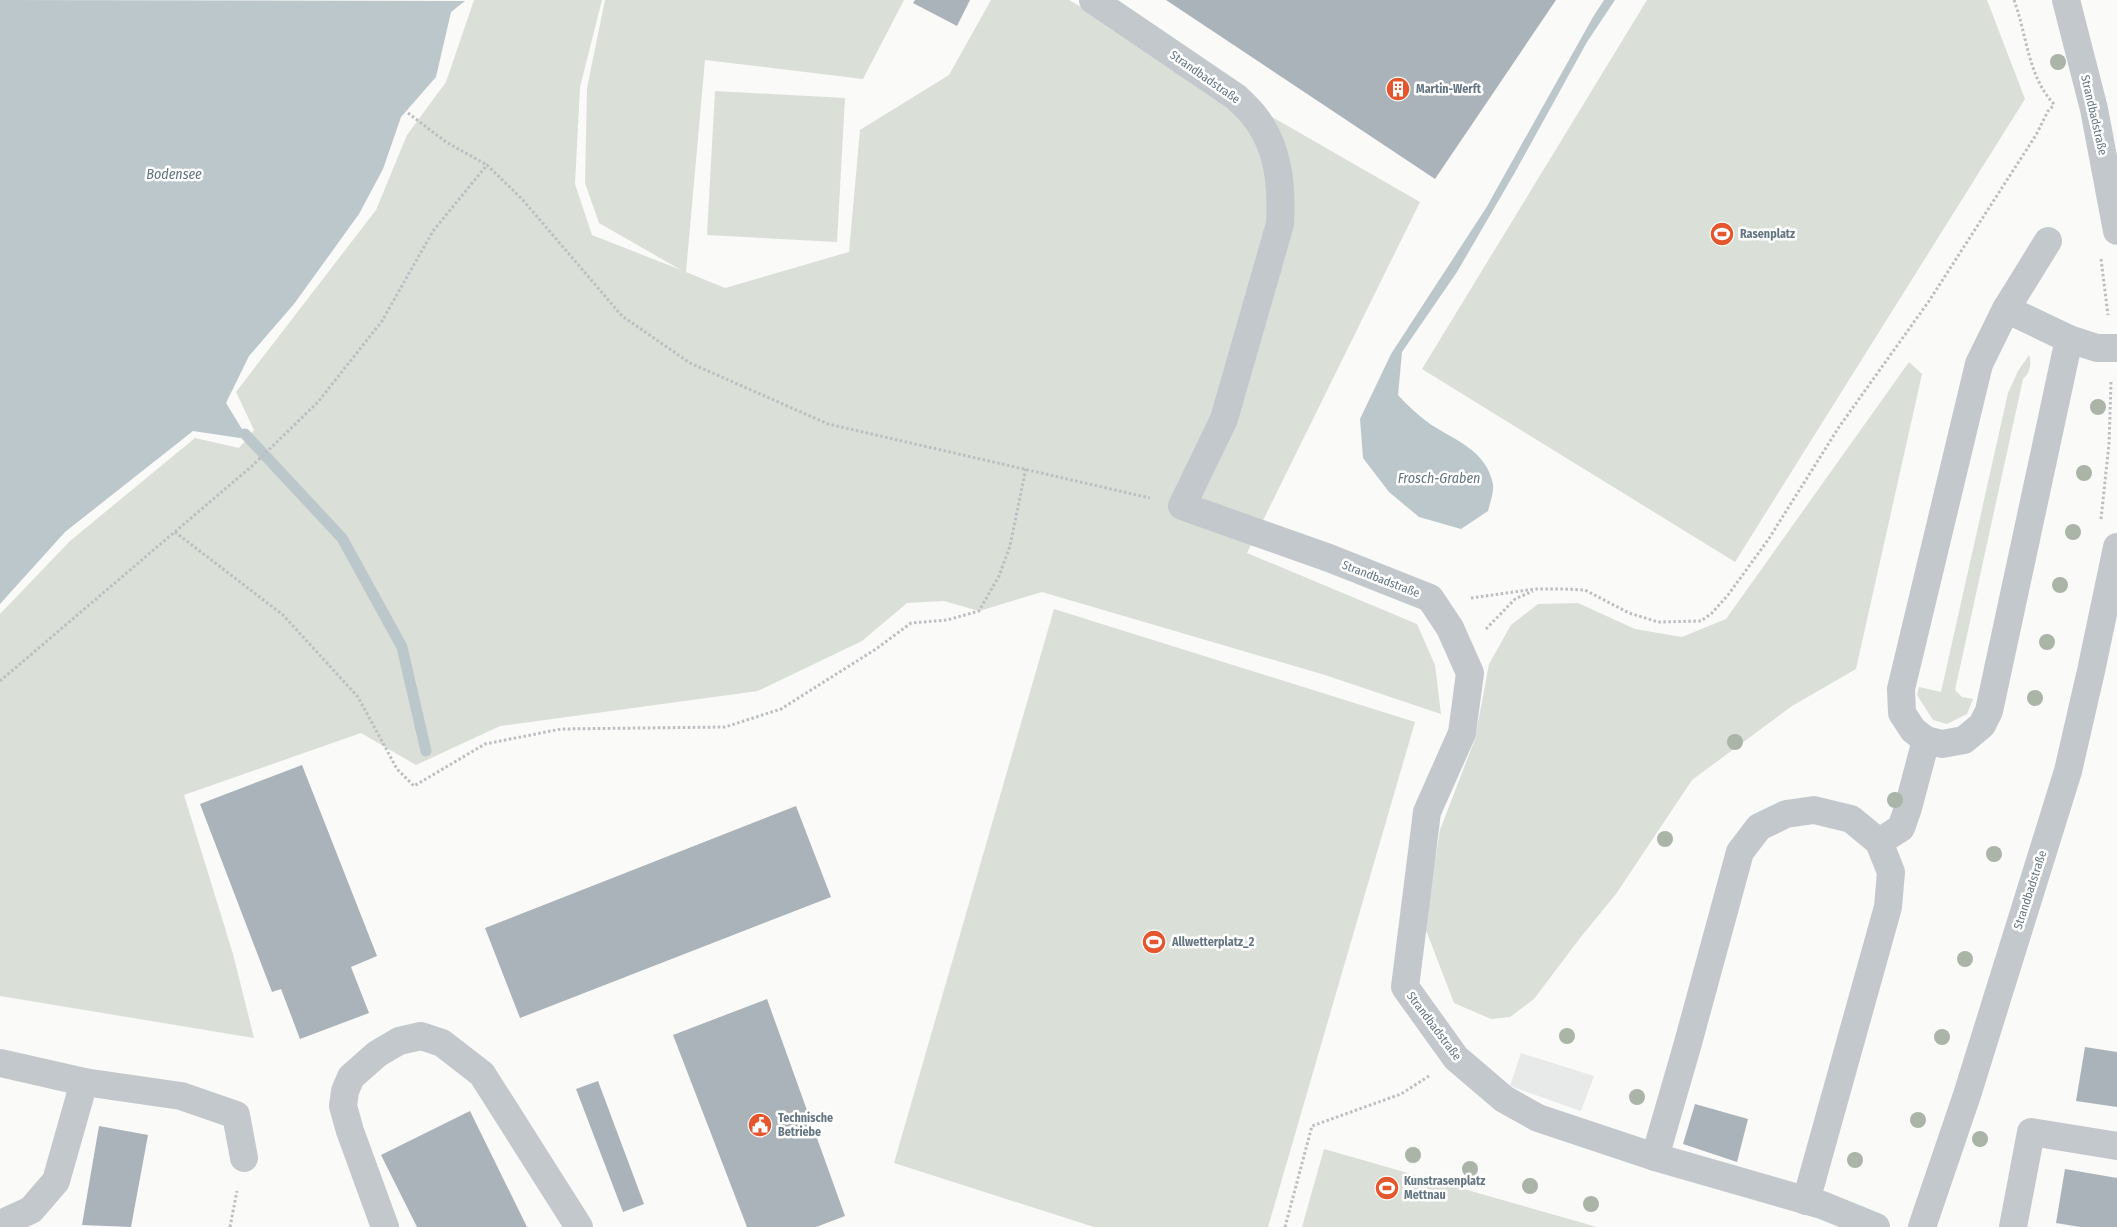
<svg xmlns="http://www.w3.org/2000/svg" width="2117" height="1227" font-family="'Fira Sans Condensed',sans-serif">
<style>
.built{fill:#e8e9e9}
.green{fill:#dadfd7}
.water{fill:#bbc7cb}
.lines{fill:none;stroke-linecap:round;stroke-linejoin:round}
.stream{stroke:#bbc7cb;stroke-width:11}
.building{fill:#aab3b9}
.path{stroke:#bbbfc2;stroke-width:3;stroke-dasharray:2.5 2.5;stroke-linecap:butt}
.minor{stroke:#c3c8cc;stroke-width:28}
.tree{fill:#aab4a7}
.labels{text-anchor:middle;stroke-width:5;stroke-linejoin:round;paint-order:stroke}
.street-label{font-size:12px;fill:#657683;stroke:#fff}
.poi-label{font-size:12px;font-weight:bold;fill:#657683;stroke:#fff;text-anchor:start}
.water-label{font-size:14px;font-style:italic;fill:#60757c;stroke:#fff}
</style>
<rect width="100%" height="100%" fill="#fafaf8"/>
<path class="built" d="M1521,1053L1594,1076L1581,1111L1510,1086Z"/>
<g class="green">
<path d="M474,0H602L580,87L575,184L592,235L681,270L599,223L585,183L587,88L605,0H904L863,79L705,60L686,272L725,288L849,252L860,130L949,75L991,0H1069L1420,202L1247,553L1417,624L1435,665L1441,714L1325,675L1042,592L979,611L944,601L907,603L862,641L758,691L500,726L416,765L361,733L184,795L233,954L254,1038L0,996V614L70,541L195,438L239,448L254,430L236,392L376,210L407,135L446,82Z"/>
<path d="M1647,0H1987L2025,99L1735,562L1422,369Z"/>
<path d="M715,91L845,98L837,242L707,235Z"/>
<path d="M2029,355C2032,363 2030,373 2023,379L1955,690L1962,697L1973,699L1967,714L1947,724L1933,720L1917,695L1919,687L1941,692L2008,393L2018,371Z"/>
<path d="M1909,362L1922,374L1856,669L1792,706L1692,780L1616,894L1580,938L1534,999L1510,1017L1491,1019L1454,1003L1424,925L1440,830L1475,739L1489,664L1511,625L1538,604L1578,603L1635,629L1682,637L1726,619Z"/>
<path d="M1054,609L1415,722L1268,1227H1094L894,1163Z"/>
<path d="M1324,1149L1597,1227H1302Z"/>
</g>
<g class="water">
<path d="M0,0L465,1L451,12L436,77L401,117L383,169L359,214L294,304L249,356L226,403L245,434L240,438L193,431L65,532L0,604Z"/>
<path d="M1604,0H1615L1587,42L1514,174L1457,272L1402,352L1398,395C1408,406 1418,415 1430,424C1456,441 1486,450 1493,484C1494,492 1490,503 1488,511L1461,529L1419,517L1389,492L1363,458L1360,419L1391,354L1486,208L1593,17Z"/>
</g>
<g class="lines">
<path class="stream" d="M245,434L342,538L402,647L426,751"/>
</g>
<g class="building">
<path d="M915,0H970L957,26L913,3Z"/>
<path d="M1166,0H1556L1435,179Z"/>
<path d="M302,765L377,956L351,967L369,1013L300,1039L281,989L272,992L200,804Z"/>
<path d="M796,806L831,897L520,1018L485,928Z"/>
<path d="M767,999L845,1216L816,1227H747L673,1035Z"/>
<path d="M2085,1047L2117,1052V1107L2076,1101Z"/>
<path d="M598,1081L644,1204L623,1212L576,1089Z"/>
<path d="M1695,1104L1748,1119L1737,1162L1683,1144Z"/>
<path d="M470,1111L527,1227H417L381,1155Z"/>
<path d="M99,1126L148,1135L131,1227L82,1225Z"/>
<path d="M2065,1169L2117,1178V1227H2080L2056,1223Z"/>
</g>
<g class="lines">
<g class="path">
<path d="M2014,0C2027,35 2028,78 2055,105"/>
<path d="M408,113L446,142L487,165"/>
<path d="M2101,259L2108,315"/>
<path d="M2101,519L2109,444L2111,381"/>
<path d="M175,532L283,615L358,697L397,769L414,786L485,744L561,729L725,727L781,709L876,649L911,623L947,620L979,611L999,576L1010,546L1026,468L1027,469"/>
<path d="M1471,598L1535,589H1563L1585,590L1629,613L1658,622L1701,621L1712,613L1728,595L1768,540L1839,427L1929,301L2036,135L2048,111L2054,105"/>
<path d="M1486,629L1515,599L1533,591"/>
<path d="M0,681L252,466L318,402L382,321L433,231L487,165L522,199L622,316L690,363L828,424L1150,498"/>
<path d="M230,1227L237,1191"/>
<path d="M1285,1227L1312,1126L1401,1094L1429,1076"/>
</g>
<g class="minor">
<path d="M1093,0L1236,97C1243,104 1250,110 1255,117C1279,147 1282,187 1280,224L1224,419L1182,506L1329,558L1430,598L1450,628L1470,673L1462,733L1427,812L1405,987L1456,1058L1504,1099L1538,1118L1655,1157L1822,1205L1876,1227"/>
<path d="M2066,0L2094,109L2117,231"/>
<path d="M2048,241L2006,309L1979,364L1901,689L1902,713L1913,730L1926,740L1942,744L1964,740L1982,725L1989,711L2069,339"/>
<path d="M2006,309L2069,339L2097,348H2117"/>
<path d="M1879,842L1901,828L1908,808L1926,740"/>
<path d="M0,1063L84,1082L181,1096L236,1115L244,1158"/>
<path d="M1655,1157L1688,1043L1740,852L1759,827L1786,814L1814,810L1851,819L1879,842L1891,872L1888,907L1806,1201"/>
<path d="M0,1224L31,1210L56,1181L84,1082"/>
<path d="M385,1227L350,1131L343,1106L345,1091L351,1077L377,1054L399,1041L421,1036L442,1043L482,1074L579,1227"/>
<path d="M1922,1227L1967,1095L2068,771L2091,671L2117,547"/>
<path d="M2013,1227L2031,1132L2117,1146"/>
</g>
</g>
<g class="tree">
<circle cx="2058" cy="62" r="8"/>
<circle cx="2098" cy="407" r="8"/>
<circle cx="2084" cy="473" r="8"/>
<circle cx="2073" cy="532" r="8"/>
<circle cx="2060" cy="585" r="8"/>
<circle cx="2047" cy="642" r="8"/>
<circle cx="2035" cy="698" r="8"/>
<circle cx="1735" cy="742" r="8"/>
<circle cx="1895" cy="800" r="8"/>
<circle cx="1665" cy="839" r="8"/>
<circle cx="1994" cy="854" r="8"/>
<circle cx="1965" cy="959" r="8"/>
<circle cx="1567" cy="1036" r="8"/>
<circle cx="1942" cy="1037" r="8"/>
<circle cx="1637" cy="1097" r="8"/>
<circle cx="1918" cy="1120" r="8"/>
<circle cx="1980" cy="1139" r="8"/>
<circle cx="1413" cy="1155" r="8"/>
<circle cx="1855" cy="1160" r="8"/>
<circle cx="1470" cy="1169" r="8"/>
<circle cx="1530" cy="1186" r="8"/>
<circle cx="1591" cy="1204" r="8"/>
</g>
<defs>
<g id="building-disc" transform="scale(1.25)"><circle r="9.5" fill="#e4572e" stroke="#fff"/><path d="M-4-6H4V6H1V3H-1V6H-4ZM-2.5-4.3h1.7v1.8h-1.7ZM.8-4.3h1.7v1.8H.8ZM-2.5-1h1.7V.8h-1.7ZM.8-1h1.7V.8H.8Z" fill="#fff"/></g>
<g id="stadium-disc" transform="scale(1.25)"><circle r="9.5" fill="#e4572e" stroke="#fff"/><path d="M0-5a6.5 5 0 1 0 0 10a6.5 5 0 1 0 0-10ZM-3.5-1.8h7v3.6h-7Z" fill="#fff"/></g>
<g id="civic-disc" transform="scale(1.25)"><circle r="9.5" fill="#e4572e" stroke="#fff"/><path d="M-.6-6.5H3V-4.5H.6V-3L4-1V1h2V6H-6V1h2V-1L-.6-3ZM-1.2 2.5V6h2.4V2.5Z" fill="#fff"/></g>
</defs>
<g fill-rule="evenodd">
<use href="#building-disc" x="1398" y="89"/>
<use href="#stadium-disc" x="1722" y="234"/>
<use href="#stadium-disc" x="1154" y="942"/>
<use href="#civic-disc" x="760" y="1125"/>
<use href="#stadium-disc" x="1387" y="1188"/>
</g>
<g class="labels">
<g class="street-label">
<text transform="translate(1205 77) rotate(35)" y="4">Strandbadstraße</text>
<text transform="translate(2094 115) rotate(77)" y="4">Strandbadstraße</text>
<text transform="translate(1381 579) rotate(21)" y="4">Strandbadstraße</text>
<text transform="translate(2030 890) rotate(-72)" y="4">Strandbadstraße</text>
<text transform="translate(1434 1026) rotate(53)" y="4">Strandbadstraße</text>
</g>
<g class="poi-label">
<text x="1416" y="93">Martin-Werft</text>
<text x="1740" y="238">Rasenplatz</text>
<text x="1172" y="946">Allwetterplatz_2</text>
<text x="778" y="1122">Technische<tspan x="778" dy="14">Betriebe</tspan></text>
<text x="1404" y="1185">Kunstrasenplatz<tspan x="1404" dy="14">Mettnau</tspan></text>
</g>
<g class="water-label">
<text x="174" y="179">Bodensee</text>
<text x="1439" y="483">Frosch-Graben</text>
</g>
</g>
</svg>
